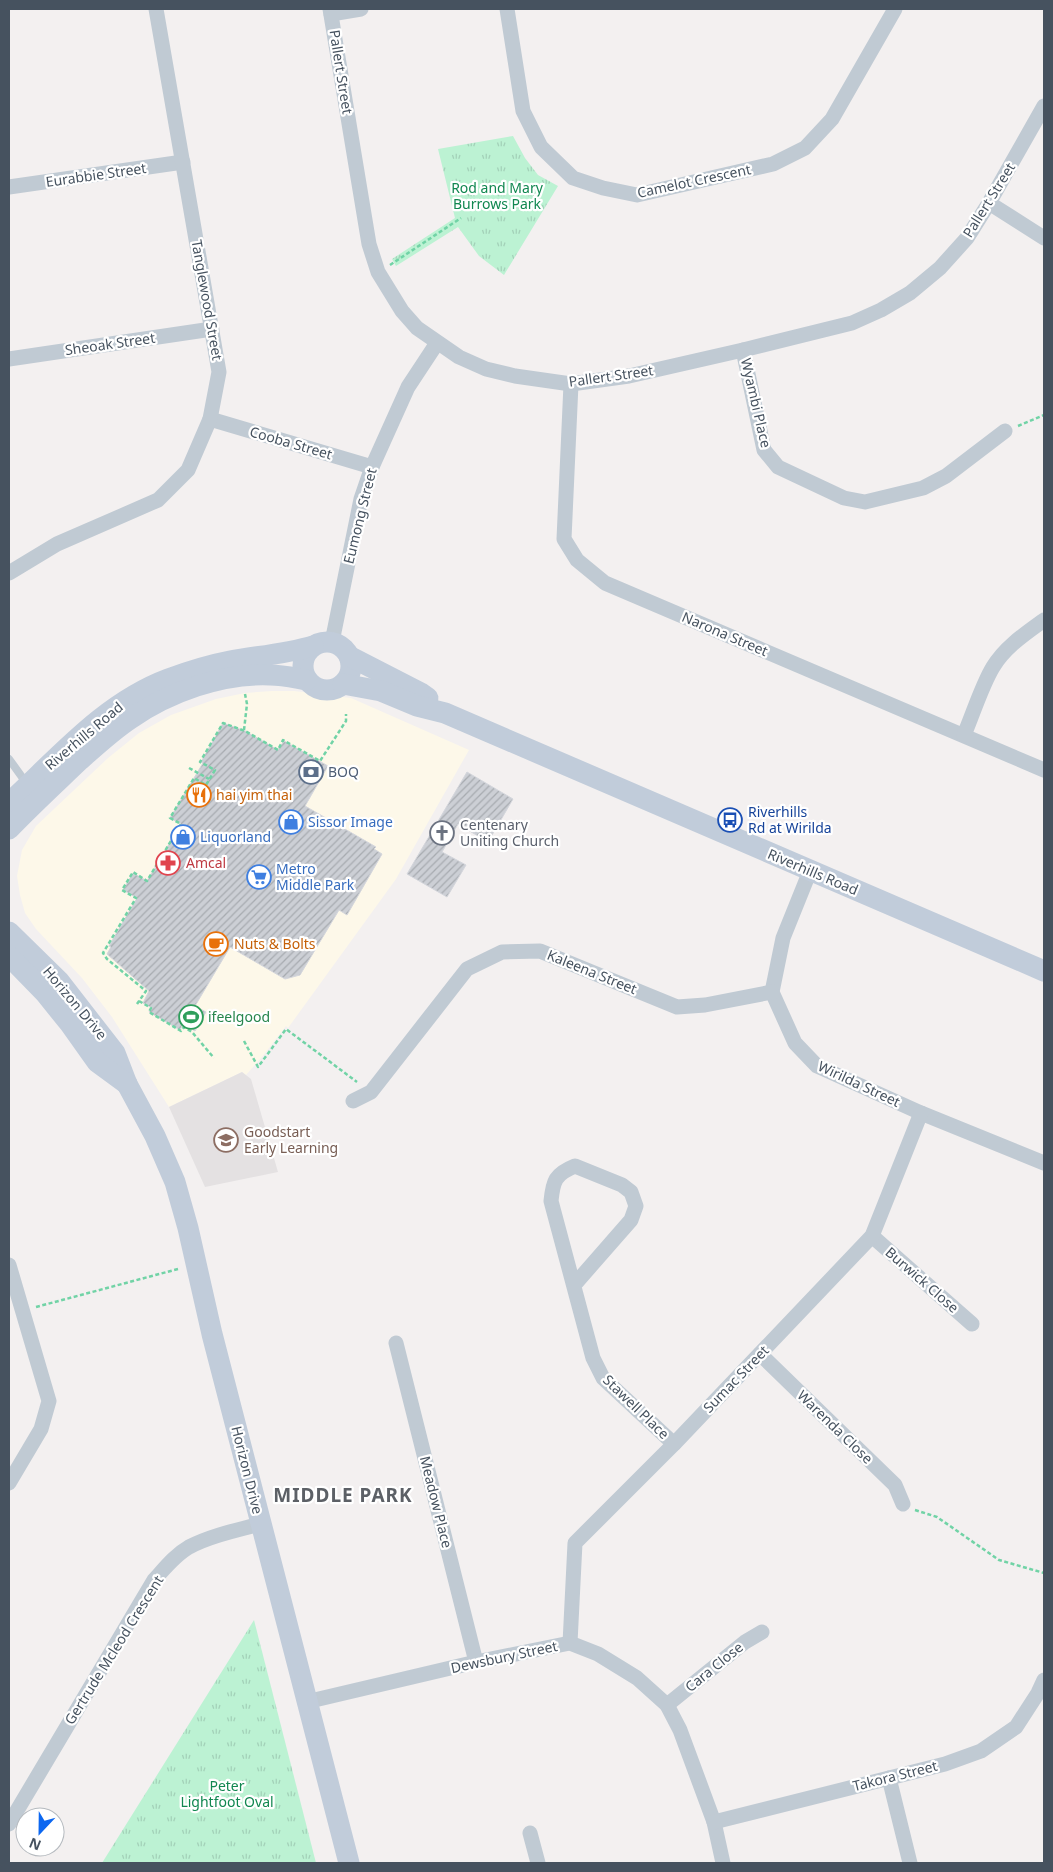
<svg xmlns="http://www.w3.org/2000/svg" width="1053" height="1872" font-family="'Noto Sans',sans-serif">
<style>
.commercial{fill:#fdf8e9}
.education{fill:#e4e1e2}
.park{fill:url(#park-tufts)}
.building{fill:url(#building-hatch);stroke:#d4d6dc}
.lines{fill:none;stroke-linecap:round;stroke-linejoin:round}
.path{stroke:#71d3a6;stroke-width:2.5;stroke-dasharray:4 2.5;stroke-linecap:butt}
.lane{stroke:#c0cad3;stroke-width:8}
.street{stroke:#c0cad3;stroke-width:15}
.secondary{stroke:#c1ccda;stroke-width:21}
.labels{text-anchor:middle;stroke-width:4.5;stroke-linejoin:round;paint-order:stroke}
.street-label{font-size:14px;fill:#46525f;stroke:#fff}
.park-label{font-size:14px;fill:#118750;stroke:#fff}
.service-label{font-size:14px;fill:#4e5e75;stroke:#fff;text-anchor:start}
.food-label{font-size:14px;fill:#c56008;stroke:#fff;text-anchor:start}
.transit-label{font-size:14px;fill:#164399;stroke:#fff;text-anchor:start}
.shop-label{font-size:14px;fill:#366cbe;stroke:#fff;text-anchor:start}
.worship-label{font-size:14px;fill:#5b616d;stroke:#fff;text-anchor:start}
.health-label{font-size:14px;fill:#be3a42;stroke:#fff;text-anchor:start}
.leisure-label{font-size:14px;fill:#27864d;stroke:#fff;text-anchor:start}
.education-label{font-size:14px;fill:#785e54;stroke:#fff;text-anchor:start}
.district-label{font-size:19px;font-weight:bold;letter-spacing:1px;fill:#5c6066;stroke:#fff}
</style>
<defs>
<pattern id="park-tufts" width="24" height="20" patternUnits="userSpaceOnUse" patternTransform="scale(1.25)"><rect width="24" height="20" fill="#bcf2d3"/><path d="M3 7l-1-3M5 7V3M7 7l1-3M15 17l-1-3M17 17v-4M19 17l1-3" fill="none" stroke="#a3d1b8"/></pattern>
<pattern id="building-hatch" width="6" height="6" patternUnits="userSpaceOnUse" patternTransform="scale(1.25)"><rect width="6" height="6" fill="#cccfd5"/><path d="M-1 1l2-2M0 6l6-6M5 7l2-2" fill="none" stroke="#a7abb0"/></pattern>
</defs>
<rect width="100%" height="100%" fill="#f3f0f0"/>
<path class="commercial" d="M272,691H294L351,698L469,750L396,879L288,1028L286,1026L262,1057L246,1075L242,1072L169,1107L112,1017L82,978L36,929L25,913L20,895L17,876L22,850L36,826L108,758L139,733L171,715L216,699L245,693Z"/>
<path class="education" d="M242,1072L251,1079L278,1172L205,1187L169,1107Z"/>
<g class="park">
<path d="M513,136L525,158L538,175L558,186L504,275L479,256L458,227L396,266L392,259L455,218L438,149Z"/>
<path d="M254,1620L316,1863H102Z"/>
</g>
<g class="building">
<path d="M223,723L245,731L278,750L284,741L328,766L305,806L376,847L374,849L382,854L347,915L339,910L300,975L285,979L230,947L195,1006L206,1012L195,1031L183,1024L180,1030L149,1012L152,1008L143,1003L149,991L107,954L111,947L109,946L137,898L123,890L133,873L147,881L181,824L170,818L203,763L201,762Z"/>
<path d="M467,772L513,799L488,842L458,824L442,852L466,865L447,897L407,874Z"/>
</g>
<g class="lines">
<g class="path">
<path d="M390,265L461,218"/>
<path d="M1018,426L1044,415"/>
<path d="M244,730L247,704L245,694"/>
<path d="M189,768L209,779"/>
<path d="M139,1001L151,1008L149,1012L181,1031L184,1027L192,1032L214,1058"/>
<path d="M137,1004L146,991L107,959L103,953L136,898L122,890L133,872L147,881L181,824L170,818L194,778L206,785L215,770L200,762L223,723L245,731L278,750L283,740L320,761L346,721V714"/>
<path d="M244,1041L258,1067L286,1029L357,1082"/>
<path d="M36,1307L178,1269"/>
<path d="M915,1510L937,1517L999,1560L1044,1573"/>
</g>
<path class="lane" d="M9,759L27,784"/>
<g class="street">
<path d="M330,9L369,244L378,272L402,311L417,328L459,357L486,369L515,376L571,384L629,376L743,350L852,323L881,310L910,293L940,268L967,238L989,203L1044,106"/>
<path d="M507,9L523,111L541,147L573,178L603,188L637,195L773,164L805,148L832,119L895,9"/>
<path d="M331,14L361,9"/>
<path d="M9,187L183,162"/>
<path d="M989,203L1044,238"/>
<path d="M743,350L764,450L778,467L844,498L865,502L923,488L946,476L1005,431"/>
<path d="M9,359L212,329"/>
<path d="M571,384L564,539L577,560L605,583L1044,770"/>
<path d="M210,419L372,467"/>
<path d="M9,573L57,544L158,500L188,470L210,419L219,372L156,9"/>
<path d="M332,642L361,499L372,467L408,387L437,343"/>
<path d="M964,735C973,714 982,685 993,667C1005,647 1026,633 1044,620"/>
<path d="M810,871L783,938L772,992L795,1043L817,1066L921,1113L1044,1163"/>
<path d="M353,1101L371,1092L467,969L502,952L540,951L677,1007L705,1005L772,992"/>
<path d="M872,1236L972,1324"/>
<path d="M9,1265L49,1401L41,1429L9,1483"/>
<path d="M575,1284L631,1220L636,1206L631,1192L622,1185L575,1166C555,1174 553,1181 551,1201L593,1358L603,1378L674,1444"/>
<path d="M396,1343L476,1662"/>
<path d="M760,1354L895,1485L903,1504"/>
<path d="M570,1643L575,1543L674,1444L872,1236L921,1113"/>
<path d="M306,1702L476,1662L570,1643L598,1654L637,1678L667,1705L680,1730L714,1822L723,1863"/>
<path d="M667,1705L745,1642L762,1632"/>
<path d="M889,1778L910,1863"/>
<path d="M714,1822L945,1764L981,1751L1016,1727L1038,1693L1044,1680"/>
<path d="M9,1824L154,1580C165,1568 175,1555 189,1547C210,1536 237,1530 260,1524"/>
<path d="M530,1833L538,1863"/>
</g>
<g class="secondary">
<circle cx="327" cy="666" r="24"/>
<path d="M349,656L421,693L428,698"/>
<path d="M343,684L381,691L417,706L445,713L1044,971"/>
<path d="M9,803C58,758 104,703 168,679C187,672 209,665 230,661C258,656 285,654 313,646"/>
<path d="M9,829C32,805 56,783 80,760C96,746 112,731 130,719C169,692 222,673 270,675C283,675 295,678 307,680"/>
<path d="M9,932L59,981L115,1053L127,1084L155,1136L175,1182L188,1228L212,1334L349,1863"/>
<path d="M9,956L45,993L70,1024L97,1062L127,1084"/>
</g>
</g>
<defs>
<g id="bank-ring" transform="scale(1.25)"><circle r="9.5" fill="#fff" stroke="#5c6f8a" stroke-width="1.5"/><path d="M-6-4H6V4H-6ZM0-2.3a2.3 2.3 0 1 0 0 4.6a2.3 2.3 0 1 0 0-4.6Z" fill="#5c6f8a"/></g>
<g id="restaurant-ring" transform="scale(1.25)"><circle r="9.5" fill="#fff" stroke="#e8710a" stroke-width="1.5"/><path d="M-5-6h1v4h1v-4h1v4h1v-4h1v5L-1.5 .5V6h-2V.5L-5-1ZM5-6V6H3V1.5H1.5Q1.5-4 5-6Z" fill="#e8710a"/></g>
<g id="bus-ring" transform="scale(1.25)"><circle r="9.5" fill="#fff" stroke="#1a4fb4" stroke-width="1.5"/><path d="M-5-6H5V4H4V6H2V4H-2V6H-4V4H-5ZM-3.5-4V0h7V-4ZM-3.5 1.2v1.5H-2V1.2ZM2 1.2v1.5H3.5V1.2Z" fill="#1a4fb4"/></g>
<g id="shop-ring" transform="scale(1.25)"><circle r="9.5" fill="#fff" stroke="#3f7fe0" stroke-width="1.5"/><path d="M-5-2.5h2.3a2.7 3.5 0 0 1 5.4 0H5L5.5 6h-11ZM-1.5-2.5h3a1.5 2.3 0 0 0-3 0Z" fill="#3f7fe0"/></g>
<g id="church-ring" transform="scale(1.25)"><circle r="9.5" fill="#fff" stroke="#6b7280" stroke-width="1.5"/><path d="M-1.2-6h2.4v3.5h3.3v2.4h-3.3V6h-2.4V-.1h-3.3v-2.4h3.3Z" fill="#6b7280"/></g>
<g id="pharmacy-ring" transform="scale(1.25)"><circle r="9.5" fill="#fff" stroke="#e0444e" stroke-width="1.5"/><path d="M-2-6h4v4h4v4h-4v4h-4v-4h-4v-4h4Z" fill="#e0444e"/></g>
<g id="supermarket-ring" transform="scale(1.25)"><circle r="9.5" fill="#fff" stroke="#3f7fe0" stroke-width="1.5"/><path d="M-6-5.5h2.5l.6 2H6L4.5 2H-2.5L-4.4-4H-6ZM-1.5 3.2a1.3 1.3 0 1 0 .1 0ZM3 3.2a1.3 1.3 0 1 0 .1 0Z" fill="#3f7fe0"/></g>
<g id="cafe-ring" transform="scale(1.25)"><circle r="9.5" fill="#fff" stroke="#e8710a" stroke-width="1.5"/><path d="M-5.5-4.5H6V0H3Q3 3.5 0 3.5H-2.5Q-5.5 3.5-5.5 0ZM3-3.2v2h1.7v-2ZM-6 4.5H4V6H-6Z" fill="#e8710a"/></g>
<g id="stadium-ring" transform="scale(1.25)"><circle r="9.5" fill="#fff" stroke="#2e9e5b" stroke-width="1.5"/><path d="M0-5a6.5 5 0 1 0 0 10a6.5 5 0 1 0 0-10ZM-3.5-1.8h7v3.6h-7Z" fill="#2e9e5b"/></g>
<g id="school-ring" transform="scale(1.25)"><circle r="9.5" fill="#fff" stroke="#8d6e63" stroke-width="1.5"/><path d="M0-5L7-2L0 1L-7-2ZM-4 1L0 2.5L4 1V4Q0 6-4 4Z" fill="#8d6e63"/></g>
</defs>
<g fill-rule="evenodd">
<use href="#bank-ring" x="311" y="772"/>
<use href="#restaurant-ring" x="199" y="795"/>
<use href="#bus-ring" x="730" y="820"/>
<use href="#shop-ring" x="291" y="822"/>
<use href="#church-ring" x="442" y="833"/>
<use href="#shop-ring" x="183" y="837"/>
<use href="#pharmacy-ring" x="168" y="863"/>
<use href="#supermarket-ring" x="259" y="877"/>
<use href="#cafe-ring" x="216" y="944"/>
<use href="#stadium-ring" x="191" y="1017"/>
<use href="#school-ring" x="226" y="1140"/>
</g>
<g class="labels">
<g class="street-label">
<text transform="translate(341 72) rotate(81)" y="5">Pallert Street</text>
<text transform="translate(96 175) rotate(-8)" y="5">Eurabbie Street</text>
<text transform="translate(694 181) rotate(-12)" y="5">Camelot Crescent</text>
<text transform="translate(989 200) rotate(-58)" y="5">Pallert Street</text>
<text transform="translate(207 300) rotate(80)" y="5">Tanglewood Street</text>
<text transform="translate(110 344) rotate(-8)" y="5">Sheoak Street</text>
<text transform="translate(611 376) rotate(-8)" y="5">Pallert Street</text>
<text transform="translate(756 403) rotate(77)" y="5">Wyambi Place</text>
<text transform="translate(291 443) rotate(16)" y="5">Cooba Street</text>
<text transform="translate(360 516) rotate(-76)" y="5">Eumong Street</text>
<text transform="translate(725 634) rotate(23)" y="5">Narona Street</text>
<text transform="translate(84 736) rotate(-40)" y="5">Riverhills Road</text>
<text transform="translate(813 872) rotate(23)" y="5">Riverhills Road</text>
<text transform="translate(592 972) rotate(22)" y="5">Kaleena Street</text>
<text transform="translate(75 1003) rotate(50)" y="5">Horizon Drive</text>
<text transform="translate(859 1084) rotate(25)" y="5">Wirilda Street</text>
<text transform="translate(922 1280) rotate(41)" y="5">Burwick Close</text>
<text transform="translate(736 1379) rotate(-46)" y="5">Sumac Street</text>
<text transform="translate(636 1407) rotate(44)" y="5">Stawell Place</text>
<text transform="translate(835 1427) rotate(44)" y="5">Warenda Close</text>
<text transform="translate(247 1470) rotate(76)" y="5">Horizon Drive</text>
<text transform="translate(436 1502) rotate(76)" y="5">Meadow Place</text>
<text transform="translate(114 1650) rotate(-58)" y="5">Gertrude Mcleod Crescent</text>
<text transform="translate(504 1657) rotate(-12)" y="5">Dewsbury Street</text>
<text transform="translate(714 1667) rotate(-39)" y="5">Cara Close</text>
<text transform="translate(895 1776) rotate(-14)" y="5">Takora Street</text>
</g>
<g class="park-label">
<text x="497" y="193">Rod and Mary<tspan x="497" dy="16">Burrows Park</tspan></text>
<text x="227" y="1791">Peter<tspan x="227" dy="16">Lightfoot Oval</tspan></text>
</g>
<g class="service-label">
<text x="328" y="777">BOQ</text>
</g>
<g class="food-label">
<text x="216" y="800">hai yim thai</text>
<text x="234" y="949">Nuts &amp; Bolts</text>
</g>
<g class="transit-label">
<text x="748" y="817">Riverhills<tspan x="748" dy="16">Rd at Wirilda</tspan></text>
</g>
<g class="shop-label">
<text x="308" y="827">Sissor Image</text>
<text x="200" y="842">Liquorland</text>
<text x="276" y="874">Metro<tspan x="276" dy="16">Middle Park</tspan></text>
</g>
<g class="worship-label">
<text x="460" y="830">Centenary<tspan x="460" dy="16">Uniting Church</tspan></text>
</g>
<g class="health-label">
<text x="186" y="868">Amcal</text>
</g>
<g class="leisure-label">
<text x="208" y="1022">ifeelgood</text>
</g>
<g class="education-label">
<text x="244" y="1137">Goodstart<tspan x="244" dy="16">Early Learning</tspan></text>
</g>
<g class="district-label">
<text x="343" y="1502">MIDDLE PARK</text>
</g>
</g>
<rect width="1053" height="1872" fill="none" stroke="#46525f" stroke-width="20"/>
<g transform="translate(40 1832) rotate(202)"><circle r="24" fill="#ffffff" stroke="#b5babf"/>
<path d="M0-4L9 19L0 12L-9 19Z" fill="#0c67f0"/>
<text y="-8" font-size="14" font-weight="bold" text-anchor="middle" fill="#46525f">N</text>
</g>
</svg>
